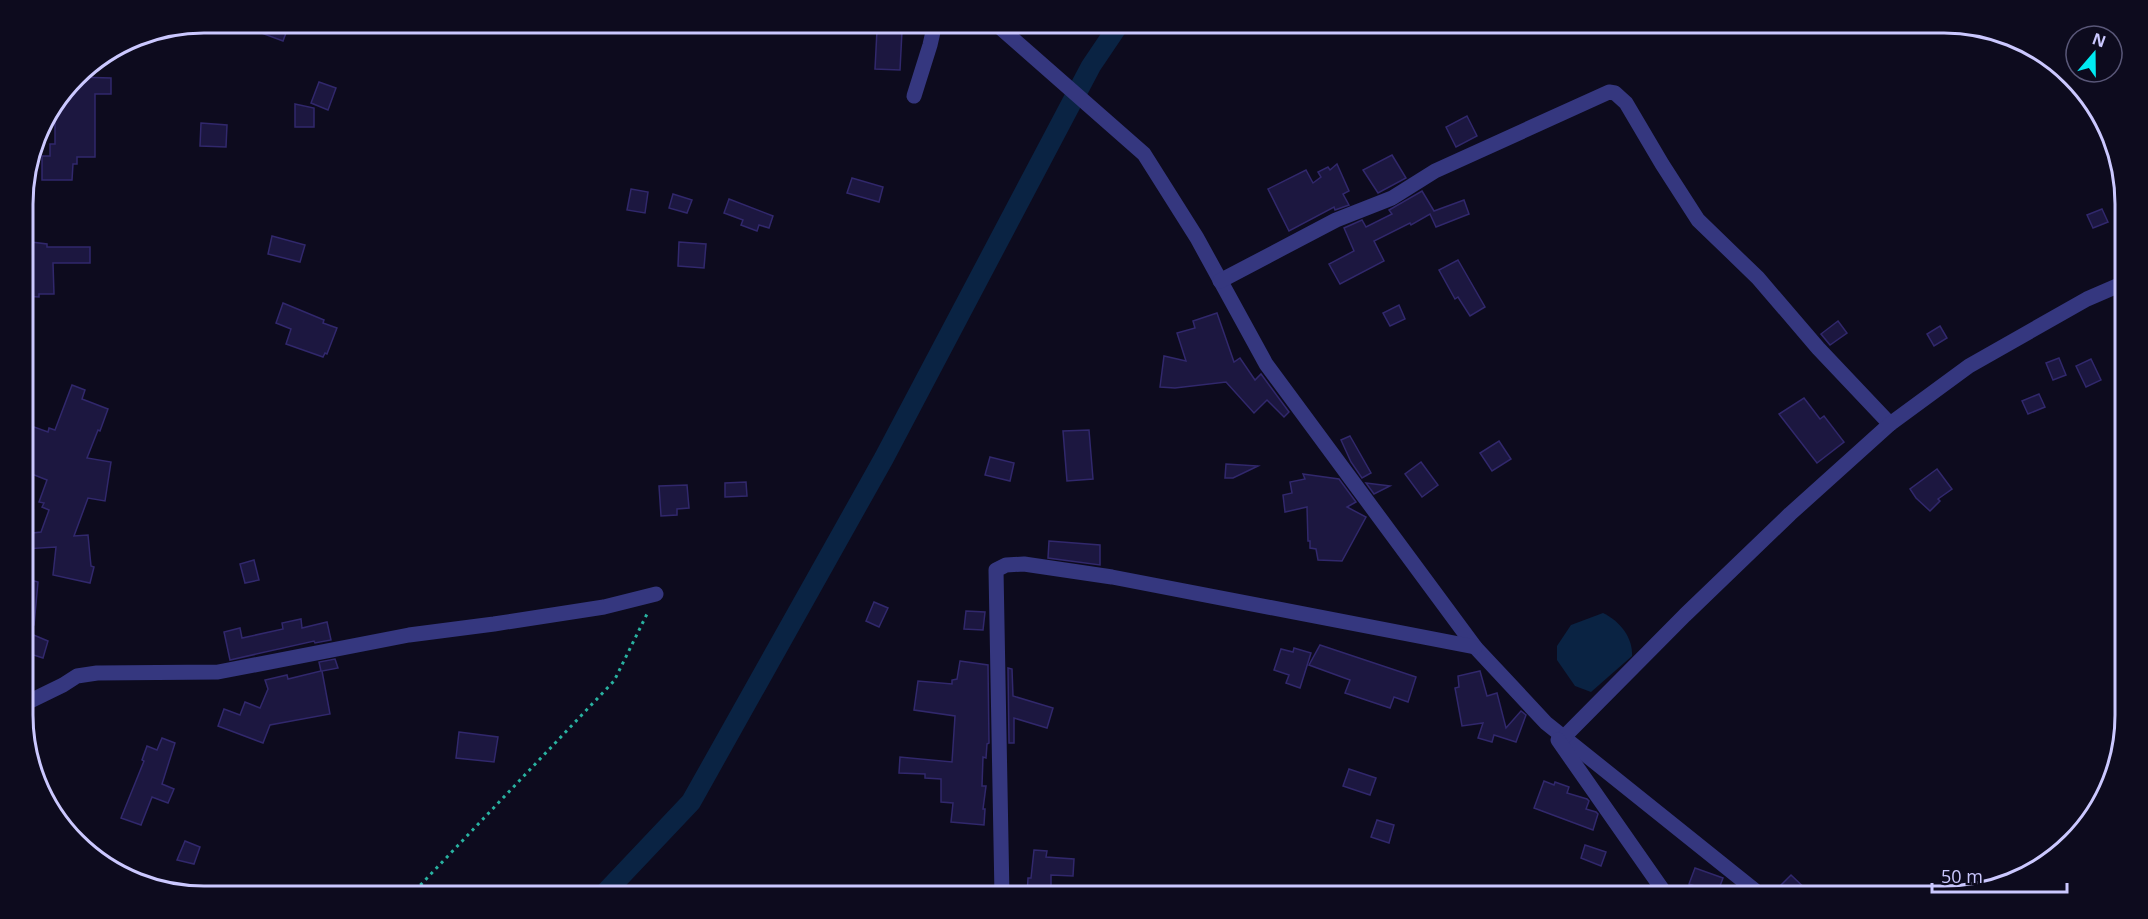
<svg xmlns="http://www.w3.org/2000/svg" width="2148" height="919" font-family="'Open Sans',sans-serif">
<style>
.water{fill:#0a2343}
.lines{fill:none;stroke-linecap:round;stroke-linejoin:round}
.canal{stroke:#0a2343;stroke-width:20}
.building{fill:#1c1740;stroke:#31286c;stroke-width:1.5}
.path{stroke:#29b2a1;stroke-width:3;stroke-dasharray:3 4.5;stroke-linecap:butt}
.street{stroke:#35377f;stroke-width:15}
.rim{fill:none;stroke:#cbc8ff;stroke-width:3}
</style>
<rect width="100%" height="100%" fill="#0d0b1e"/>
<path class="water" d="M1603,613C1620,621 1633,638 1632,656L1591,692L1575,686L1557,660V646L1571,625Z"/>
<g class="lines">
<path class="canal" d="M602,896L691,802L884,458L1091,66L1120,23"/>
</g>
<g class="building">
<path d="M237,22H290L283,41L237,24Z"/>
<path d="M877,30L902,31L900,70L875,69Z"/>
<path d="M77,77L111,78V94H95V157H77V164H73L72,180H42V156H50V144H55V106Z"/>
<path d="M319,82L336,88L328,110L311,103Z"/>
<path d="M295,104L314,108V127H295Z"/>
<path d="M1467,116L1477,136L1456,147L1446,127Z"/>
<path d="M201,123L227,125L226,147L200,146Z"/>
<path d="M1392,155L1406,178L1378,193L1363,170Z"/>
<path d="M1337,164L1349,191L1343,194L1349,205L1335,210L1334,207L1289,231L1268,189L1306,170L1313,183L1321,177L1318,172L1328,167L1330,170Z"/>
<path d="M852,178L883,187L879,202L847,193Z"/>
<path d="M631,189L648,192L645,213L627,210Z"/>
<path d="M1422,191L1434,211L1464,200L1469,214L1436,227L1430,214L1411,225L1410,223L1374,241L1384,261L1340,284L1329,264L1354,251L1344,228L1362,220L1366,227L1392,214L1389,210Z"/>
<path d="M673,194L692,200L687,213L669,208Z"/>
<path d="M729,199L773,216L769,228L759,225L757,231L741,225L743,220L724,213Z"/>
<path d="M2102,209L2108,222L2093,228L2087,215Z"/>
<path d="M272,236L305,245L300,262L268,254Z"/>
<path d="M23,241L47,244V247H90V263H53L54,294H39V297L23,296Z"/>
<path d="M679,242L706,244L704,268L678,266Z"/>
<path d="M1458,260L1485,307L1470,316L1458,297L1455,299L1439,270Z"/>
<path d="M283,303L324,320L323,323L337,328L327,354L325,353L323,357L286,344L291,329L276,323Z"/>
<path d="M1399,305L1405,319L1390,326L1383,313Z"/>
<path d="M1217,313L1234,362L1240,358L1255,380L1261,374L1289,412L1284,417L1267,400L1254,413L1226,382L1175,388L1160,387L1164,356L1186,361L1177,333L1195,328L1193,321Z"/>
<path d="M1838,321L1847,333L1830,345L1821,334Z"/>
<path d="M1940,326L1947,338L1934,346L1927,334Z"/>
<path d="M2059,358L2066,375L2053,380L2046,363Z"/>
<path d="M2091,359L2101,380L2086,387L2076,366Z"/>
<path d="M72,385L85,390L82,399L108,409L100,431L98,430L87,458L111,462L105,501L88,498L74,536L88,535L91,566L94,567L90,583L53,575L56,547L24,549V534L41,532L49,510L42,507L44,503L39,502L47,480L24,471L23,423L48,432L49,428L55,430Z"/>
<path d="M2039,394L2045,407L2028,414L2022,401Z"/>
<path d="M1804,398L1820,419L1824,416L1844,442L1817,463L1779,414Z"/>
<path d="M1089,430L1093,479L1067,481L1063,431Z"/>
<path d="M1350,436L1371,473L1362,478L1351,462L1341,440Z"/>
<path d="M1499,441L1511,459L1492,471L1480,453Z"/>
<path d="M990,457L1014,463L1010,481L985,475Z"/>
<path d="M1421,462L1438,485L1422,497L1405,474Z"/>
<path d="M1226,464L1258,466L1233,478H1225Z"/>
<path d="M1937,469L1952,489L1938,499L1940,501L1930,511L1916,498L1910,489Z"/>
<path d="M1303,474L1339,479L1356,502L1347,507L1366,517L1342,561L1318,560L1316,549L1310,548V541H1308L1307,507L1285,512L1283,495L1292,493L1290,482L1305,479Z"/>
<path d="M746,482L747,496L725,497V483Z"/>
<path d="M1366,483L1390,486L1374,494Z"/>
<path d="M687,485L689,508L677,509V515L661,516L659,486Z"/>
<path d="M1049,541L1100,545V565L1048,558Z"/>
<path d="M254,560L259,580L245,583L240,564Z"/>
<path d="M24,578L38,582L34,625L24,624Z"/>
<path d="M874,602L888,608L879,627L866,621Z"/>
<path d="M966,611L985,612L983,630L964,629Z"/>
<path d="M301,619L302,628L327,622L331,640L315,643L314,641L230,660L224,632L240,628L242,638L283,629L282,623Z"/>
<path d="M24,631L48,641L43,658L24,652Z"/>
<path d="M1320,645L1416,677L1408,702L1394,697L1390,708L1345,693L1350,680L1309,665Z"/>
<path d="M1294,648L1311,653L1300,688L1286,683L1289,675L1274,670L1281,649L1293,652Z"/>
<path d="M335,659L338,668L322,671L330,714L270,725L263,743L218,726L224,709L240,715L245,702L260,708L268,689L265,680L287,675L288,679L321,671L319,662Z"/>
<path d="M960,661L988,665L989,743L987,744L986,758L983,757L982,786H986L983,809H985L984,825L951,822L953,803L941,802V779L925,778V774L899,773L900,757L952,762L955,716L914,710L918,681L952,684V680L957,679Z"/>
<path d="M1008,668L1012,669L1013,696L1053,708L1047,728L1014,718V743H1009Z"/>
<path d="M1480,671L1487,696L1497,693L1506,728L1521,711L1526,715L1516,742L1494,735L1492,742L1478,738L1483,723L1462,726L1455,688L1459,687L1458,676Z"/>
<path d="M459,732L498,737L494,762L456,758Z"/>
<path d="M162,738L175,743L162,784L174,789L168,803L152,797L141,825L121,818L144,761L142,760L147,746L157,750Z"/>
<path d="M1349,769L1376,778L1370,795L1343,786Z"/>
<path d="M1544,781L1554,785L1555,782L1569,787L1567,793L1587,799L1589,801L1586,809L1596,812L1598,814L1593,830L1534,808Z"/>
<path d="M1377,820L1394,825L1389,843L1371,837Z"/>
<path d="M185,841L200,847L194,864L177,860Z"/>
<path d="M1585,845L1606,852L1601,866L1581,858Z"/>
<path d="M1034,850L1047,851L1046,857L1074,859L1073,876L1051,875V891H1044V896H1027L1028,878H1031Z"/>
<path d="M1695,868L1723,878L1717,894L1689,884Z"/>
<path d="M1791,875L1813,896H1788L1779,887Z"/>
</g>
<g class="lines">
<path class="path" d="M410,896L614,681L648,612"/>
<g class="street">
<path d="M995,23L1144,154L1197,238L1266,364L1475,647L1546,723L1762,896"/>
<path d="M914,96L930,45L935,23"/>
<path d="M1220,281L1336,220L1392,198L1435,171L1609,92L1615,93L1626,103L1662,164L1698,220L1758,278L1818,348L1890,424"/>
<path d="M24,704L63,685L77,676L97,673L218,672L409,635L494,624L604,607L656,594"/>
<path d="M1563,738L1685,615L1790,514L1890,424L1969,366L2087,299L2124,283"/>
<path d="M1558,740L1667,896"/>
<path d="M1002,896L996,570L1006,565L1024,564L1112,577L1475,647"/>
</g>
</g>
<path d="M0 0H2148V919H0ZM204 33H1944A171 171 0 0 1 2115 204V715A171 171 0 0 1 1944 886H204A171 171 0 0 1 33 715V204A171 171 0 0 1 204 33Z" fill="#0d0b1e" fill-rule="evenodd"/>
<path class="rim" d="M204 33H1944A171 171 0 0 1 2115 204V715A171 171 0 0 1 1944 886H204A171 171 0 0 1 33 715V204A171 171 0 0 1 204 33Z"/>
<g transform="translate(2094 54) rotate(20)"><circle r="28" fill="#0d0b1e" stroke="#595778" stroke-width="1.5"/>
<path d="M0-4.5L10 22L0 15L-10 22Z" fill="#00ebf3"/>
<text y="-9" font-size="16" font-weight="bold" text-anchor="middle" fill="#cbc8ff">N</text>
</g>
<path d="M1932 883v9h135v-9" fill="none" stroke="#cbc8ff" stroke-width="3"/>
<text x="1941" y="883" font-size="18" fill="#cbc8ff" stroke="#0d0b1e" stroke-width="4.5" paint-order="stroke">50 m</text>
</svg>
